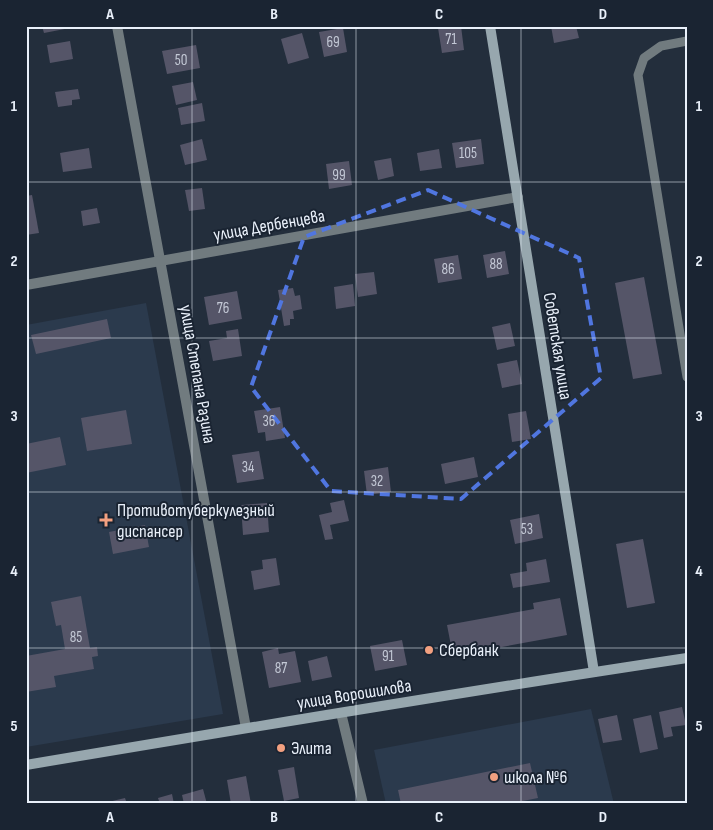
<svg xmlns="http://www.w3.org/2000/svg" width="713" height="830" font-family="'Sofia Sans Condensed',sans-serif">
<style>
.built{fill:#2b3a4d}
.building{fill:#555568}
.lines{fill:none;stroke-linecap:round;stroke-linejoin:round}
.lane{stroke:#717b7f;stroke-width:9}
.street{stroke:#717b7f;stroke-width:10}
.secondary{stroke:#97a7ae;stroke-width:10}
.marked{fill:none;stroke:#5076e0;stroke-width:4;stroke-dasharray:10 6;stroke-linejoin:round}
.grid{fill:none;stroke:#e9f0fa;stroke-width:1;stroke-opacity:0.55}
.poi-dot{fill:#f2a080;stroke:#1a2432;stroke-width:2}
.labels{text-anchor:middle;stroke-width:4;stroke-linejoin:round;paint-order:stroke}
.number-label{font-size:15px;fill:#c4c9d6}
.street-label{font-size:18px;fill:#e9f0fa;stroke:#1a2432}
.poi-label{font-size:18px;fill:#e9f0fa;stroke:#1a2432;text-anchor:start}
.neatline{fill:none;stroke:#e9f0fa;stroke-width:2}
.grid-label{font-size:16px;text-anchor:middle;font-weight:bold;fill:#e9f0fa}
</style>
<rect width="100%" height="100%" fill="#232e3c"/>
<g class="built">
<path d="M146,303L223,714L26,747V325Z"/>
<path d="M591,709L614,804H386L374,750Z"/>
</g>
<g class="building">
<path d="M42,26H75V27L44,33Z"/>
<path d="M453,26H461L464,50L442,53L438,28Z"/>
<path d="M551,26H576L579,38L554,43Z"/>
<path d="M343,28L347,52L324,57L319,32Z"/>
<path d="M302,33L309,58L288,64L281,39Z"/>
<path d="M70,41L73,59L50,63L47,45Z"/>
<path d="M196,45L200,68L167,74L162,51Z"/>
<path d="M193,82L197,100L176,105L172,86Z"/>
<path d="M78,89L80,99L72,100V105L58,107L55,92Z"/>
<path d="M202,103L205,121L181,125L178,108Z"/>
<path d="M202,139L207,160L185,165L180,145Z"/>
<path d="M481,139L484,164L456,168L452,143Z"/>
<path d="M89,148L92,168L63,172L60,153Z"/>
<path d="M439,149L442,168L420,171L417,153Z"/>
<path d="M391,158L394,176L378,180L374,161Z"/>
<path d="M349,161L352,185L329,189L326,164Z"/>
<path d="M202,188L205,209L189,211L185,190Z"/>
<path d="M32,195L39,233L26,235V196Z"/>
<path d="M97,208L100,223L83,226L81,211Z"/>
<path d="M505,251L509,274L487,278L483,255Z"/>
<path d="M458,255L462,279L438,283L434,259Z"/>
<path d="M374,272L377,294L358,297L355,274Z"/>
<path d="M644,277L662,374L633,379L615,283Z"/>
<path d="M353,284L355,306L336,309L334,287Z"/>
<path d="M293,288L295,296L300,295L302,309L293,311L294,319H290V325L284,326L278,290Z"/>
<path d="M237,291L242,319L209,325L204,297Z"/>
<path d="M107,319L111,338L36,354L31,335Z"/>
<path d="M510,323L515,346L497,350L492,327Z"/>
<path d="M238,329L242,356L213,361L209,341L227,338L226,331Z"/>
<path d="M517,360L522,384L502,388L497,364Z"/>
<path d="M280,407L285,438L266,441L265,432L258,433L254,411Z"/>
<path d="M126,410L132,444L87,451L81,418Z"/>
<path d="M526,411L531,439L512,442L508,414Z"/>
<path d="M60,437L66,465L26,473V444Z"/>
<path d="M259,451L264,479L237,483L232,455Z"/>
<path d="M474,457L478,477L445,484L441,464Z"/>
<path d="M388,467L391,492L367,495L364,471Z"/>
<path d="M344,500L349,521L330,525L333,539L325,540L319,515L332,512L330,503Z"/>
<path d="M267,503L269,532L243,535L241,505Z"/>
<path d="M539,514L543,538L515,544L510,520Z"/>
<path d="M145,525L149,547L113,554L109,532Z"/>
<path d="M643,539L655,603L627,608L616,544Z"/>
<path d="M276,558L280,585L254,590L251,571L263,569L262,560Z"/>
<path d="M546,559L550,582L513,588L510,574L527,571L526,563Z"/>
<path d="M81,596L90,648L97,647L98,656L92,657L94,669L54,676L56,687L26,692V656L65,649L61,625L56,626L51,602Z"/>
<path d="M560,598L567,635L453,656L447,625L534,609L533,603Z"/>
<path d="M402,640L407,665L375,671L370,646Z"/>
<path d="M278,648L279,654L295,651L301,682L269,688L262,652Z"/>
<path d="M327,656L332,677L312,681L308,661Z"/>
<path d="M682,707L686,725L671,727L673,736L664,738L659,712Z"/>
<path d="M617,715L622,740L603,743L598,719Z"/>
<path d="M651,715L658,749L640,753L633,719Z"/>
<path d="M530,763L538,798L523,801V804H495L494,801L478,804H401L398,790Z"/>
<path d="M294,767L299,798L284,801L278,770Z"/>
<path d="M246,776L251,804H231L227,780Z"/>
<path d="M203,789L207,804H184L182,795Z"/>
<path d="M172,794L174,804H160L158,798Z"/>
<path d="M125,798L127,804H105L104,803Z"/>
</g>
<g class="lines">
<path class="lane" d="M687,41L661,46L644,58L638,75L687,377"/>
<g class="street">
<path d="M117,26L246,728"/>
<path d="M26,285L518,197"/>
<path d="M341,713L363,804"/>
</g>
<g class="secondary">
<path d="M490,26L594,672"/>
<path d="M26,765C246,728 466,691 687,658"/>
</g>
</g>
<path class="marked" d="M428,190L579,258L601,378L461,499L331,491L251,387L304,237Z"/>
<path class="grid" d="M192,26V804M356,26V804M521,26V804M26,182H687M26,338H687M26,492H687M26,648H687"/>
<g class="poi-dot">
<path d="M103.5 512.5h5v5h5v5h-5v5h-5v-5h-5v-5h5z"/>
<circle cx="429" cy="650" r="5"/>
<circle cx="281" cy="748" r="5"/>
<circle cx="494" cy="777" r="5"/>
</g>
<g class="labels">
<g class="number-label">
<text x="451" y="44">71</text>
<text x="333" y="47">69</text>
<text x="181" y="65">50</text>
<text x="468" y="158">105</text>
<text x="339" y="180">99</text>
<text x="496" y="269">88</text>
<text x="448" y="274">86</text>
<text x="223" y="313">76</text>
<text x="269" y="426">36</text>
<text x="248" y="472">34</text>
<text x="377" y="486">32</text>
<text x="527" y="534">53</text>
<text x="76" y="642">85</text>
<text x="388" y="661">91</text>
<text x="281" y="673">87</text>
</g>
<g class="street-label">
<text transform="translate(269 225) rotate(-10)" y="6">улица Дербенцева</text>
<text transform="translate(558 346) rotate(81)" y="6">Советская улица</text>
<text transform="translate(198 374) rotate(80)" y="6">улица Степана Разина</text>
<text transform="translate(354 694) rotate(-9)" y="6">улица Ворошилова</text>
</g>
<g class="poi-label">
<text x="117" y="516">Противотуберкулезный<tspan x="117" dy="21">диспансер</tspan></text>
<text x="439" y="656">Сбербанк</text>
<text x="291" y="754">Элита</text>
<text x="504" y="783">школа №6</text>
</g>
</g>
<rect width="713" height="830" fill="none" stroke="#1a2432" stroke-width="55"/>
<rect x="28" y="28" width="658" height="774" class="neatline"/>
<g class="grid-label">
<text x="110" y="19">A</text>
<text x="274" y="19">B</text>
<text x="439" y="19">C</text>
<text x="603" y="19">D</text>
<text x="14" y="111">1</text>
<text x="699" y="111">1</text>
<text x="14" y="266">2</text>
<text x="699" y="266">2</text>
<text x="14" y="421">3</text>
<text x="699" y="421">3</text>
<text x="14" y="576">4</text>
<text x="699" y="576">4</text>
<text x="14" y="731">5</text>
<text x="699" y="731">5</text>
<text x="110" y="822">A</text>
<text x="274" y="822">B</text>
<text x="439" y="822">C</text>
<text x="603" y="822">D</text>
</g>
</svg>
